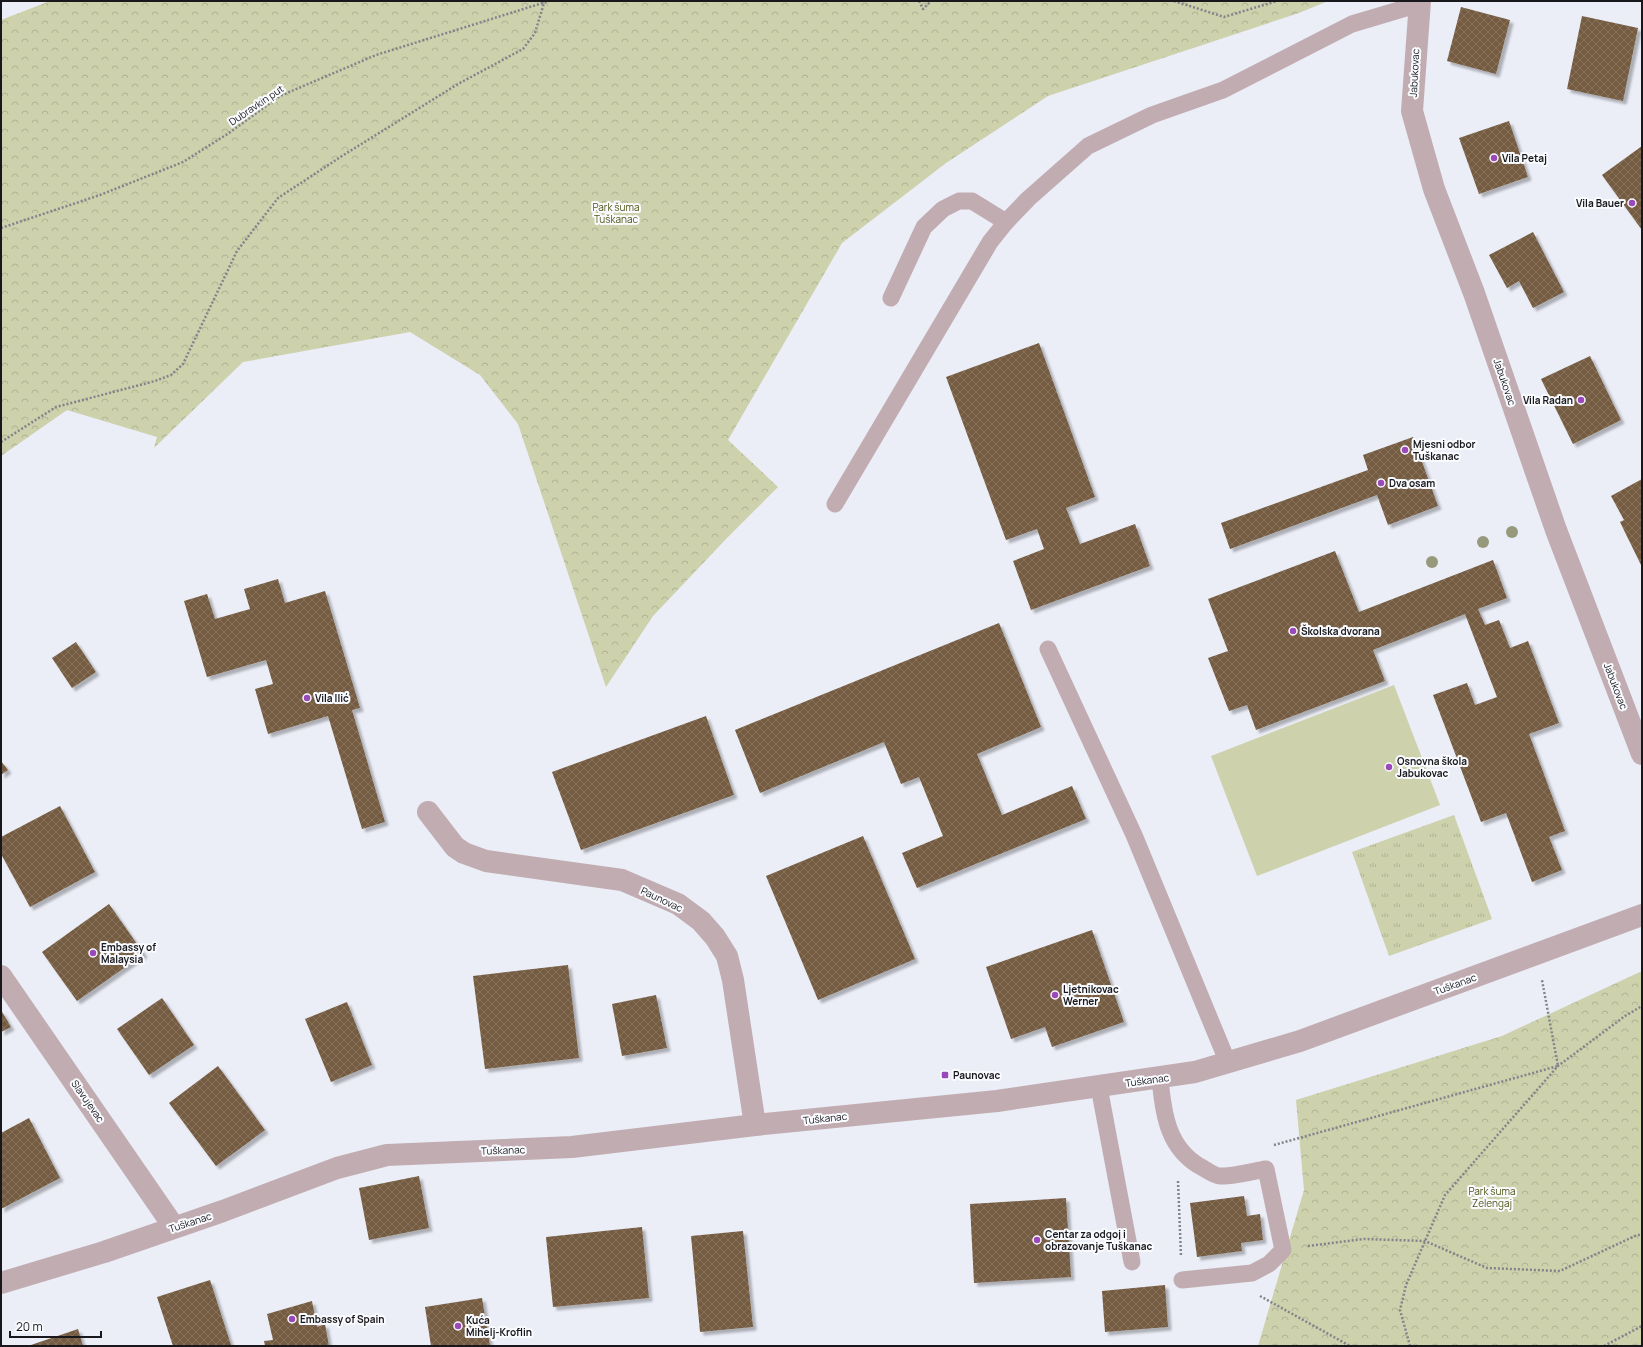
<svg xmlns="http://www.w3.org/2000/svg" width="1643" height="1347" font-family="Manrope,sans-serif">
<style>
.grass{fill:#cdd1ac}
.forest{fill:url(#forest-crowns)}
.park{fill:url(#park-tufts)}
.building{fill:url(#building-cross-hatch);filter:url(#shadow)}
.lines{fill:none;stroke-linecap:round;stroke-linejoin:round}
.path{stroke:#83848b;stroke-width:2.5;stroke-dasharray:2 2;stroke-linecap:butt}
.service{stroke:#c1adb1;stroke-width:17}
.minor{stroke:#c1adb1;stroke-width:22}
.tertiary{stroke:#c1adb1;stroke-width:22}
.tree{fill:#97997c}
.poi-dot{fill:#9a49b9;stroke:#fafbff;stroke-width:1.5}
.labels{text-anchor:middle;stroke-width:4;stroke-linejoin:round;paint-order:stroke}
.street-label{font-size:10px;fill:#18181c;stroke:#fafbff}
.poi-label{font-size:10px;font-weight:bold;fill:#18181c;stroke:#fafbff;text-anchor:start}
.park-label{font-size:10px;fill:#525517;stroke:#fafbff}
</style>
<defs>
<pattern id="forest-crowns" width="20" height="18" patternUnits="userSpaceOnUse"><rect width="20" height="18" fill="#cdd1ac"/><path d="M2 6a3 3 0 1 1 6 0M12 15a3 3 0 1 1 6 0" fill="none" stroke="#afb393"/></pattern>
<pattern id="park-tufts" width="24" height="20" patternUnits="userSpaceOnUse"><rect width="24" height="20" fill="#cdd1ac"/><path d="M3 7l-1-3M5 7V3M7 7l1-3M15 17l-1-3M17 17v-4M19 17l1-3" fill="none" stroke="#afb393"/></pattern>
<pattern id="building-cross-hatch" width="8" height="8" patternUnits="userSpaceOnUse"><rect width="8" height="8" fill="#745b40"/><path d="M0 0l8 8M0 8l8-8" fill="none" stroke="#86735f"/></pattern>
<filter id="shadow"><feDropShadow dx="3.5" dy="3.5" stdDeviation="1" flood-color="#0004"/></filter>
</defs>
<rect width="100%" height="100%" fill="#ebedf7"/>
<path class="grass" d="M1394,685L1440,805L1257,876L1211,756Z"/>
<g class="forest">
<path d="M50,1H1328L1299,13L1048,96L946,163L842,243L728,440L778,487L726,539L653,616L606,687L518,424L480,375L410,332L243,362L154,448L157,437L67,410L1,456V20Z"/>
<path d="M1642,971V1346H1258L1304,1190L1296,1100L1502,1036Z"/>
</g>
<path class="park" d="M1454,815L1492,919L1389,956L1352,852Z"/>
<g class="building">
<path d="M1461,7L1510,20L1496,74L1447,61Z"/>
<path d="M1582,16L1638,28L1623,101L1567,89Z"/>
<path d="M1509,121L1528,177L1479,194L1459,138Z"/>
<path d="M1642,146V230L1602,175Z"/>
<path d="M1533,232L1564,292L1533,308L1519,281L1507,288L1489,255Z"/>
<path d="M1039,343L1095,497L1066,508L1080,544L1135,524L1150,566L1031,610L1013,561L1044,549L1037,529L1006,540L946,377Z"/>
<path d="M1590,356L1621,420L1573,444L1541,379Z"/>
<path d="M1413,437L1438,506L1388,525L1377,495L1230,549L1221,523L1368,470L1363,455Z"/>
<path d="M1642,479V567L1620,522L1624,520L1611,496Z"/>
<path d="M1335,551L1359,612L1493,560L1507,598L1478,609L1485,625L1499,620L1510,648L1528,641L1559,723L1529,734L1565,831L1549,837L1562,870L1532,882L1506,813L1481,822L1433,695L1467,683L1475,705L1497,697L1465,614L1373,650L1385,681L1256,730L1247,705L1229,711L1208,658L1228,651L1208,599Z"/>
<path d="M278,579L285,603L325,591L360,708L352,710L385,822L362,829L328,716L268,734L255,689L273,684L266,660L207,677L184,601L207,594L215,619L250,609L244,589Z"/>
<path d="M999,623L1041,727L977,754L1002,815L1072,786L1086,819L917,888L902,853L943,836L919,777L901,784L884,742L760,793L735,730Z"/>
<path d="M76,642L96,672L72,688L52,658Z"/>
<path d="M706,716L734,795L581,850L552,772Z"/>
<path d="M1,761L8,770L1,775Z"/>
<path d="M60,806L95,872L30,907L1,854V837Z"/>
<path d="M863,836L915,959L818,1000L766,876Z"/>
<path d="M109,904L144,954L77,1001L42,952Z"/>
<path d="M1092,930L1124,1022L1052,1047L1045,1027L1011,1039L986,967Z"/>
<path d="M568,965L579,1058L485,1069L473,976Z"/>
<path d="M656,995L667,1048L622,1056L612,1004Z"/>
<path d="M162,998L194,1045L149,1075L117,1029Z"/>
<path d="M347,1002L372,1065L331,1082L305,1019Z"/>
<path d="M1,1010L11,1027L1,1032Z"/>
<path d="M218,1066L265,1130L216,1166L169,1103Z"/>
<path d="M29,1118L60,1178L1,1209V1133Z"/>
<path d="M419,1176L429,1228L369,1240L359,1188Z"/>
<path d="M1244,1196L1247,1216L1260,1214L1263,1240L1241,1243L1242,1251L1197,1257L1190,1203Z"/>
<path d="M1066,1198L1071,1277L974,1283L970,1204Z"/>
<path d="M642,1227L649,1298L553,1307L546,1237Z"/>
<path d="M743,1231L753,1327L700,1332L691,1236Z"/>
<path d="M210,1280L231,1345L173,1346L157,1297Z"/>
<path d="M1165,1285L1168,1327L1105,1332L1102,1291Z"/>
<path d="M482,1298L490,1346H431L425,1307Z"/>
<path d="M312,1301L317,1327L325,1324L329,1346H265L264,1341L273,1340L267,1314Z"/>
<path d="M78,1329L83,1346H28Z"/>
</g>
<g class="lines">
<g class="path">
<path d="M919,1L923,9L931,1"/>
<path d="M1174,1L1224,17L1277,1"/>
<path d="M1,228L100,195L183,162L229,133L280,96L376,55L549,1"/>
<path d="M1,442L56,407L155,381L171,375L183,364L237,251L278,198L342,156L458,84L523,49L535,33L544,3L541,1"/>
<path d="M1274,1145L1558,1066L1542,980"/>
<path d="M1178,1181L1181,1256"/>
<path d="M1308,1246L1364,1239L1425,1241L1487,1268L1560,1271L1637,1235H1642"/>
<path d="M1260,1296L1350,1346"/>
<path d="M1410,1346L1400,1310L1406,1285L1445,1195L1558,1066L1625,1016L1642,1006"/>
<path d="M1604,1346L1642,1326"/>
</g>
<g class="service">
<path d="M891,298L924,227L943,209L959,201H972L1006,222"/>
<path d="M835,504L990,242L1006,222L1028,199L1088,146L1152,115L1223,90L1352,24L1419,4"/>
<path d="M1048,649L1134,835L1228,1063"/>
<path d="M1160,1078C1163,1114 1168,1150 1203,1168C1208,1171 1215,1176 1220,1176C1230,1177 1254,1171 1266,1169L1283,1250L1269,1264L1252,1273L1182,1280"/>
<path d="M1099,1087L1132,1262"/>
</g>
<g class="minor">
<path d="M1420,1L1412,111L1434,189L1474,293L1556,530L1642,754"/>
<path d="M428,812L455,847L464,853L486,861L622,880L678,904L701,921L715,937L727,956L733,980L755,1125"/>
<path d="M1,976L174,1227"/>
</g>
<path class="tertiary" d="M1,1283L104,1252L223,1211L337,1168L387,1155L572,1147L755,1125L997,1101L1195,1072L1300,1041L1642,915"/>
</g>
<g class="tree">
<circle cx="1512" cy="532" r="6"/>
<circle cx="1483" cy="542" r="6"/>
<circle cx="1432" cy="562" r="6"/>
</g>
<g class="poi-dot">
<circle cx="1494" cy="158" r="4"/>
<circle cx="1632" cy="203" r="4"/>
<circle cx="1581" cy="400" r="4"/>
<circle cx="1405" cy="450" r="4"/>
<circle cx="1381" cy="483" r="4"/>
<circle cx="1293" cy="631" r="4"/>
<circle cx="307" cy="698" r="4"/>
<circle cx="1389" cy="767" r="4"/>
<circle cx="93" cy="953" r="4"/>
<circle cx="1055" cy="995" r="4"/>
<rect x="941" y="1071" width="8" height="8" rx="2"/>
<circle cx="1037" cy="1240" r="4"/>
<circle cx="292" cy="1319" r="4"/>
<circle cx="458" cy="1326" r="4"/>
</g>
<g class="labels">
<g class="street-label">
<text transform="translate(1414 73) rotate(-87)" y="4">Jabukovac</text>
<text transform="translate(256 105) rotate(-34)" y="4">Dubravkin put</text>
<text transform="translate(1505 382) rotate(71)" y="4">Jabukovac</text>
<text transform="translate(1616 686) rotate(69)" y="4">Jabukovac</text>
<text transform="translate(662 899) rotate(25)" y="4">Paunovac</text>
<text transform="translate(1455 984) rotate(-20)" y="4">Tuškanac</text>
<text transform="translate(1147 1080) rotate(-8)" y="4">Tuškanac</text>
<text transform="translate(88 1101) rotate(55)" y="4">Slavujevac</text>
<text transform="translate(825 1118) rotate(-6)" y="4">Tuškanac</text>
<text transform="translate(503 1150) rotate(-2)" y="4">Tuškanac</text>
<text transform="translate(190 1222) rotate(-18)" y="4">Tuškanac</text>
</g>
<g class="poi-label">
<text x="1502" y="162">Vila Petaj</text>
<text x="1624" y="207" text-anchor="end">Vila Bauer</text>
<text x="1573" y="404" text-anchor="end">Vila Radan</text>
<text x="1413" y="448">Mjesni odbor<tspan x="1413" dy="12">Tuškanac</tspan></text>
<text x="1389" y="487">Dva osam</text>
<text x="1301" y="635">Školska dvorana</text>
<text x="315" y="702">Vila Ilić</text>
<text x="1397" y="765">Osnovna škola<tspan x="1397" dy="12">Jabukovac</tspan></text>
<text x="101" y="951">Embassy of<tspan x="101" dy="12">Malaysia</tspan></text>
<text x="1063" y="993">Ljetnikovac<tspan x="1063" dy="12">Werner</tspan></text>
<text x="953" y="1079">Paunovac</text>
<text x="1045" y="1238">Centar za odgoj i<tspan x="1045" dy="12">obrazovanje Tuškanac</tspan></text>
<text x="300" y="1323">Embassy of Spain</text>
<text x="466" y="1324">Kuća<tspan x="466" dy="12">Mihelj-Kroflin</tspan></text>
</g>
<g class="park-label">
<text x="616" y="211">Park šuma<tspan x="616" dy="12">Tuškanac</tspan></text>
<text x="1492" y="1195">Park šuma<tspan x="1492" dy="12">Zelengaj</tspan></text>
</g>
</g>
<rect width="1643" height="1347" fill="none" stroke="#18181c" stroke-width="4"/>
<path d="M10 1331v6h91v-6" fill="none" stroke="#18181c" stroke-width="2"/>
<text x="16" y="1331" font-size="12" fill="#18181c" stroke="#fafbff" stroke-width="3" paint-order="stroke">20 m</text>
</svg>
